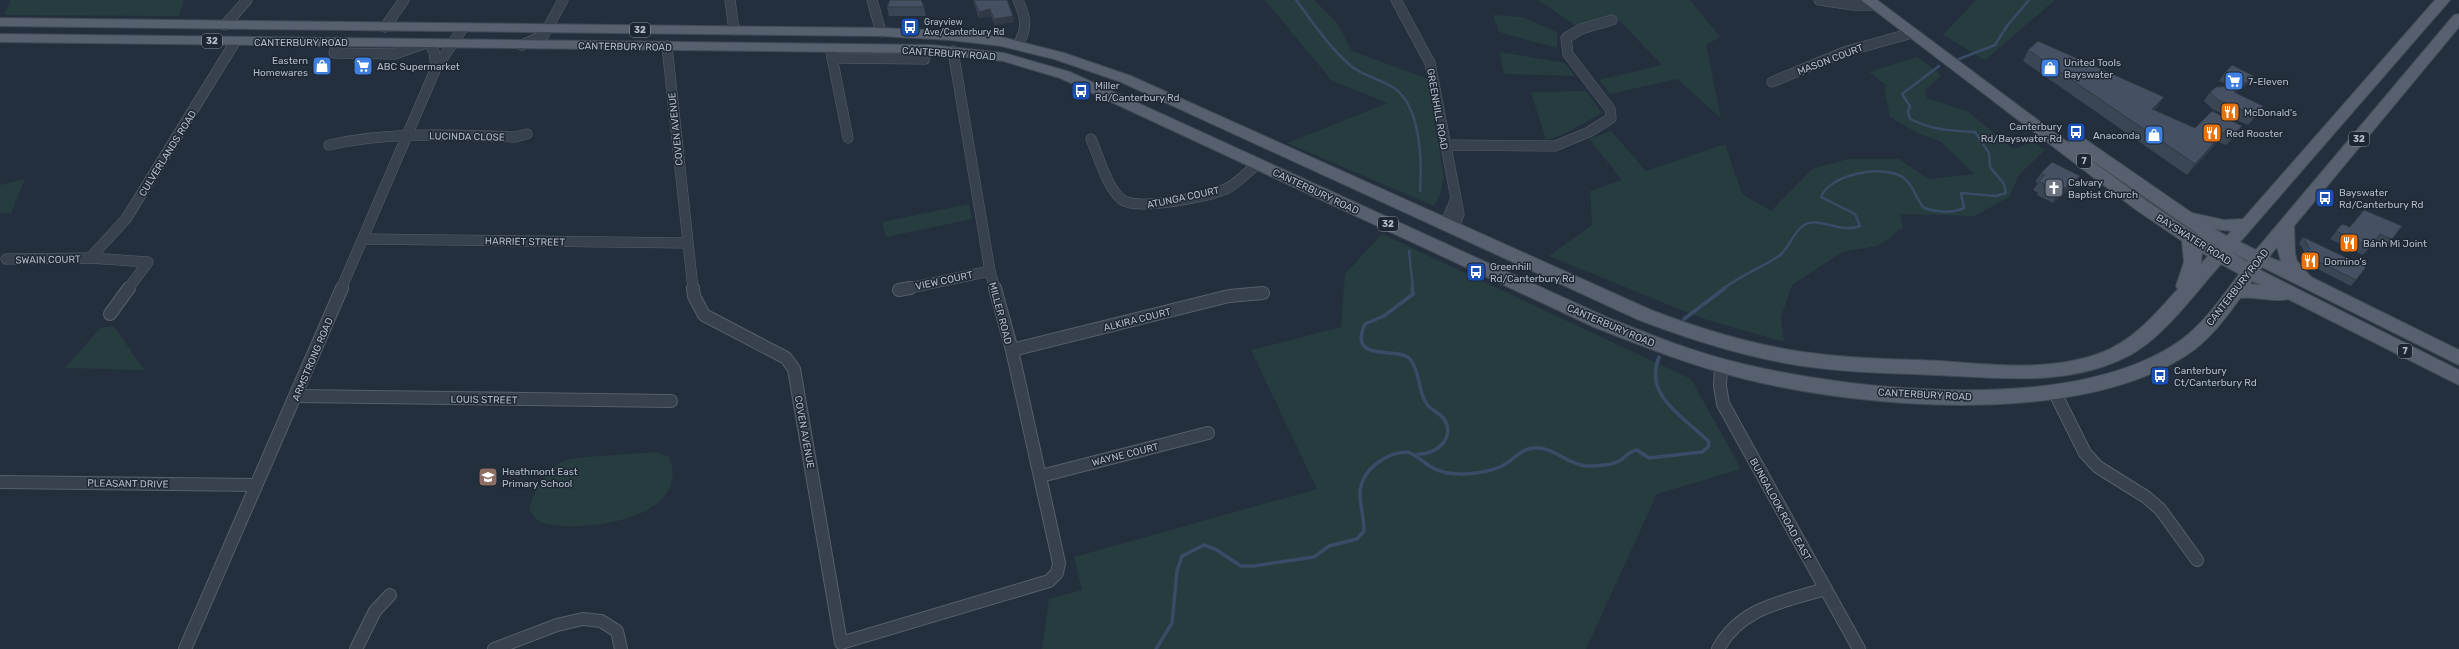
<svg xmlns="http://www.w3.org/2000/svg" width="2459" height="649" font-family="Rubik,sans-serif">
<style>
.green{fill:#263c3f}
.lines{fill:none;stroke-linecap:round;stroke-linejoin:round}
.stream-far1{stroke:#394c67;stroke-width:2.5}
.stream{stroke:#394c67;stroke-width:3.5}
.minor-far1-casing{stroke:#565f6c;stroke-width:11}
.minor-casing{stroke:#565f6c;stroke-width:14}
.primary-casing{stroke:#414a57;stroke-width:2}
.minor-far1{stroke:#38414e;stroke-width:10}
.minor{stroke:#38414e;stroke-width:12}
.primary{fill:#56606e;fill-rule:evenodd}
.wall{fill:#3b4654}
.shaded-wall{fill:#303945}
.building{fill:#455162;stroke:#303945}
.labels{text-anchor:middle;stroke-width:3;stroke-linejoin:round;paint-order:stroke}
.far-poi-label{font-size:9px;fill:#b4bcc9;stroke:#1d2633;text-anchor:start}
.shield{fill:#1d2633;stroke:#878f9c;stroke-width:1}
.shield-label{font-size:9px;font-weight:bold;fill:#b4bcc9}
.street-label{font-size:10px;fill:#b4bcc9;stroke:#1d2633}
.poi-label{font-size:10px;fill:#b4bcc9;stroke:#1d2633;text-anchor:start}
</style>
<rect width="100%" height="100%" fill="#242f3e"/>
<g class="green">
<path d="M11,0H184L179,16L4,15Z"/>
<path d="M1265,0H1314L1337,23L1352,51L1428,79L1444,178L1440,194L1434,206L1287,143L1388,103L1332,81Z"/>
<path d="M1538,0H1690L1720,37L1706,45L1721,118L1677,79L1610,94L1599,80L1662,65L1614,15L1575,25Z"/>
<path d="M1976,0H2055L1985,60L1943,35Z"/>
<path d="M1493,15L1522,17L1557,32V48L1499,32Z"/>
<path d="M1500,52L1565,63L1575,76L1504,74Z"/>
<path d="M1917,57L1942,75L1925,90L1927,98L1969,112L2013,149L2033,142L2045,150L2019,175L2009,197L1975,216L1900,214L1903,229H1899L1890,238L1877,246L1842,252L1792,285L1781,317L1784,342L1701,318L1549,256L1592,225L1590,191L1622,180L1589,139L1611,131L1646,171L1725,144L1742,194L1771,211L1812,169L1848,159H1899L1929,179L1974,174L1940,141L1917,133L1890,117L1884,87L1887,86L1869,72Z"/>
<path d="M1586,91L1602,113L1564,134L1546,140L1531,92Z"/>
<path d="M25,179L11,213H0V185Z"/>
<path d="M969,204L972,219L886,237L882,222Z"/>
<path d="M1382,234L1691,379L1741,469L1657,494L1586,649H1042L1049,599L1082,590L1074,557L1317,489L1251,350L1341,327L1345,274Z"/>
<path d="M114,326L144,370L65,368L100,328Z"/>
<path d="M656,452L669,457C693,518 588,532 548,524C539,523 534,517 529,510C534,491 545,470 564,461C573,456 640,454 656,452Z"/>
</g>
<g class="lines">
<g class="stream-far1">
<path d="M1296,0C1313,23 1329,47 1351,66C1363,76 1380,79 1394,88C1421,106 1422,162 1420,191"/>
<path d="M1959,59L1995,45L2007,26L2029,0"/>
<path d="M1409,251L1413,289"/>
<path d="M1723,289C1741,275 1761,268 1779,256C1789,249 1793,232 1804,225C1818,216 1840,234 1860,226L1855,214L1821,197C1830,174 1881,165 1901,176C1913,183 1915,198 1924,208C1937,212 1951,214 1964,208L1961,193L1996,196L2006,193L2004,184L1990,167L1989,153L1975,132C1951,131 1932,130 1910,119L1908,112L1910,106L1902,94L1939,66"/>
</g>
<g class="stream">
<path d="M1412,288L1413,294L1384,316L1365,324C1347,363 1398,347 1409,358C1420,370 1418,390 1426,403C1430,410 1439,412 1444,419C1456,438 1436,455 1418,454"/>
<path d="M1684,319L1725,288"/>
<path d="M1156,649L1172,623L1177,571L1182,556L1204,545L1215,549L1241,566H1254L1314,557L1329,546L1357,539L1364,531C1364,518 1360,506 1360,493C1361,470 1386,452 1408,452C1418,456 1424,463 1433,468C1450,478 1485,474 1502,466C1513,461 1520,449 1533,448C1553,446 1566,464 1586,466C1596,466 1610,466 1619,461C1626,457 1629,451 1637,450L1649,458L1702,452L1708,447L1709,442C1685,417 1643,397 1659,357"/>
</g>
<g class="minor-far1-casing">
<g id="minor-far1">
<path d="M730,0L734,30"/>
<path d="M872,0L881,32"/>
<path d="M1018,0C1026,18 1028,27 1018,45"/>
<path d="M1396,0L1430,63L1459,214L1456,222L1449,226L1447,220L1455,201"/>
<path d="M1819,0L1853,5H1874"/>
<path d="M225,25L247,0"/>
<path d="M385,27L404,0"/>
<path d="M337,42L334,53L395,54L423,44"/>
<path d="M430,44L434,52L436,68"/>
<path d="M522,45L544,35L563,0"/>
<path d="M667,46L693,289"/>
<path d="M953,51L990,271L995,289"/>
<path d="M831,52L848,138"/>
<path d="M832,58L925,59"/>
<path d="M1772,82L1844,52L1912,33"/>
<path d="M1091,139C1099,157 1106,185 1121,199C1136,212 1208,196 1226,189C1238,183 1247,173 1257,164"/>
<path d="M329,145C391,131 452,135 515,137L527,134"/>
<path d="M1444,145L1555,146L1589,132L1611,118L1610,109L1568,54L1566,38L1581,29L1612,20"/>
<path d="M363,239L687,243"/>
<path d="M90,258L126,219L235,42"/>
<path d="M6,259L90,258L148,262L128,289"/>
<path d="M341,289L436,68L463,28"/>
<path d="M905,289L990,271"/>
</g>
</g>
<g class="minor-casing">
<g id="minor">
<path d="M693,288L694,296L704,315L786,358L794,369L841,643L1049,581L1057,573L1059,563L1012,350L995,288"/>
<path d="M899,290L910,288"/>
<path d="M110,314L129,288"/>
<path d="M1012,350L1229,296L1263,293"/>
<path d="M1721,365L1720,386L1723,404L1859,649"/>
<path d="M2055,393L2085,453L2098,467L2146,497L2160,509L2197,560"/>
<path d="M296,396L671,401"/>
<path d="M1041,476L1208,433"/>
<path d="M0,482L256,485"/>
<path d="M185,649L342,288"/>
<path d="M356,649L375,611L390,595"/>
<path d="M494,649L557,625L583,619L601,621L617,631L621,649"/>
<path d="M1718,649C1741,607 1783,602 1825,589"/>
</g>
</g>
<g class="primary-casing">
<path id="primary" d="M1861,0H1877L2070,144L2068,141L2070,137H2082L2192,213L2224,220L2243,219L2435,0H2450L2240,242L2256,250L2454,15L2459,14V27L2294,226L2295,254L2297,261L2311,277L2459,350V365L2262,267L2260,270L2459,370V385L2288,299C2278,303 2255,296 2240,298C2227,317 2212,336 2194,350C2086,428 1864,409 1741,378C1690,365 1642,346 1594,327L1060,78L1003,61L931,53L0,42V34L931,45L1004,53L1070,72L1606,317C1651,335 1696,353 1743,364C1861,392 2078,414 2181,340C2205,322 2222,297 2239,274L2221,264C2196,292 2163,338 2130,355C2070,387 2001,378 1936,375C1894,373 1852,373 1810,367C1751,359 1694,341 1639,320L1121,82L1054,59L1001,46L950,40L881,36L0,26V18L881,28L950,31L1001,37L1064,53L1131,76L1651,310C1703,330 1756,346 1811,353C1854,359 1898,359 1941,361C1993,365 2052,372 2103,352C2135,339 2155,314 2178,289L2176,286L2184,262L2182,241L2135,209ZM2080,152L2205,239L2218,246H2217C2169,219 2125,185 2080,152ZM2214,229L2231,231L2227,236ZM2277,247L2281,262L2269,257ZM2232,252L2248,261L2247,262ZM2202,253L2208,256L2201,264ZM2252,281L2261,285L2250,284Z"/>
</g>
<use href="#minor-far1" class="minor-far1"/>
<use href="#minor" class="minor"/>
<use href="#primary" class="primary"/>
</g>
<g class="wall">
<path d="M973,0H1007L1013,16L1014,22L995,25L991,16L979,18Z"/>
<path d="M887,7H924L926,16H889Z"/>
<path d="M2028,50L2157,108L2155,110L2195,128L2242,126L2235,137L2226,145L2218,142L2187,175L2023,61Z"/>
<path d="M2223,75L2250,82L2240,90H2238L2236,93L2257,115L2248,125L2212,109L2204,101L2210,92L2231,86L2219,81Z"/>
<path d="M2041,173L2080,176L2074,186L2053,203L2037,195L2038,193L2033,190L2038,183L2035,182Z"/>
<path d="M2364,210L2392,239L2385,247L2374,242L2363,255L2330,239L2342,224L2350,227Z"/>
<path d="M2303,237L2356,280L2351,286L2300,260L2306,254L2299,243Z"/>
</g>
<g class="shaded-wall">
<path d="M990,9L991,16L979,18V12Z"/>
<path d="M1013,16L1014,22L995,25L994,19Z"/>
<path d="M2254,76L2250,82L2240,90L2244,84Z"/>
<path d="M2241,86L2234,95V92Z"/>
<path d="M2164,97L2157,108L2145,120L2152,109Z"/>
<path d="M2263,106L2257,115L2248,125L2255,115Z"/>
<path d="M2242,126L2235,137L2226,145L2234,134Z"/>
<path d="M2226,130L2218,142L2187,175L2195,164Z"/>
<path d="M2080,176L2074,186L2053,203L2058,193Z"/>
</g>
<g class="building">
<path d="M890,0H921L924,7H887Z"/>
<path d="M974,0H1007L1013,16L994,19L990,9L979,12Z"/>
<path d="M2038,41L2164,97L2152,109L2195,128L2212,111L2242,126L2234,134L2226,130L2195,164L2028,50Z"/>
<path d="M2232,65L2254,76L2244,84L2223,75Z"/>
<path d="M2241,86L2234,92L2263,106L2255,115L2218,100L2210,92L2216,87Z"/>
<path d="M2052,162L2080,176L2058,193L2043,185L2044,184L2039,181L2045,175L2041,173Z"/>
<path d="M2364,210L2402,226L2392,239L2380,234L2370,247L2336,231L2342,224L2350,227Z"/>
<path d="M2303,237L2366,267L2356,280L2305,255L2310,249Z"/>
</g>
<defs>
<g id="bus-square" transform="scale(1)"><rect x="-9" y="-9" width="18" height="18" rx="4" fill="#1a4fb4" stroke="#1d2633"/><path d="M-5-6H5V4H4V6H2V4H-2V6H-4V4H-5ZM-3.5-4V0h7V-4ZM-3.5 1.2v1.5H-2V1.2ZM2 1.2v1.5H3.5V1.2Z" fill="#fff"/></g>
<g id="shop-square" transform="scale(1)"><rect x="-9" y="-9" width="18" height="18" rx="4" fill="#3f7fe0" stroke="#1d2633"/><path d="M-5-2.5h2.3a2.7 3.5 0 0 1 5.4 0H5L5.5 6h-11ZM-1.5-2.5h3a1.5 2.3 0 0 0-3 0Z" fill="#fff"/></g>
<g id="supermarket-square" transform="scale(1)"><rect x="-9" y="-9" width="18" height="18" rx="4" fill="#3f7fe0" stroke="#1d2633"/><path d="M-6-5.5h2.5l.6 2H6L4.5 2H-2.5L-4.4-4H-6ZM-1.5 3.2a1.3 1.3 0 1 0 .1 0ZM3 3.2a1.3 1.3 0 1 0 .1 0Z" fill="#fff"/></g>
<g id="restaurant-square" transform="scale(1)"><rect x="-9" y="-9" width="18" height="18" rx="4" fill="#e8710a" stroke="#1d2633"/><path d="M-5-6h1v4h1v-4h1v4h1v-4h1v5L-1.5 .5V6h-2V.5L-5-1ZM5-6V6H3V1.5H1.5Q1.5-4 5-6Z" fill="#fff"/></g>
<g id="church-square" transform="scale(1)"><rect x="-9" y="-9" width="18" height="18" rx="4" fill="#6b7280" stroke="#1d2633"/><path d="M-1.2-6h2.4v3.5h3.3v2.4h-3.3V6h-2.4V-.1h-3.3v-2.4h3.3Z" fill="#fff"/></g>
<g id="school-square" transform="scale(1)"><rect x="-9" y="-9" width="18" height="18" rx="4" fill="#8d6e63" stroke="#1d2633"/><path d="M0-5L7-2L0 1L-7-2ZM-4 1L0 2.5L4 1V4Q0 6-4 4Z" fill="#fff"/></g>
</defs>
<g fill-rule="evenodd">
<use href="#bus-square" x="910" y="27"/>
<use href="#shop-square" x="322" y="66"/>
<use href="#supermarket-square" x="363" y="66"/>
<use href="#shop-square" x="2050" y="68"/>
<use href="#supermarket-square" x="2234" y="81"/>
<use href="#bus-square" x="1081" y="91"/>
<use href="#restaurant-square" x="2230" y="112"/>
<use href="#bus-square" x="2076" y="132"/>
<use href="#restaurant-square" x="2212" y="133"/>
<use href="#shop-square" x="2154" y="135"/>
<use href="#church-square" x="2054" y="188"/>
<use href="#bus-square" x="2325" y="198"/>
<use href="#restaurant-square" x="2349" y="243"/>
<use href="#restaurant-square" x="2310" y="261"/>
<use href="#bus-square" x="1476" y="272"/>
<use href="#bus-square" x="2160" y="376"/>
<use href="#school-square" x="488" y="477"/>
</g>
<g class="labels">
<g class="far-poi-label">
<text x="924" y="25">Grayview<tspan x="924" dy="10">Ave/Canterbury Rd</tspan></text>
</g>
<g class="shield">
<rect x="630" y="23" width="20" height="14" rx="3"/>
<rect x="202" y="34" width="20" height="14" rx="3"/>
<rect x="2349" y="132" width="20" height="14" rx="3"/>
<rect x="2077" y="154" width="14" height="14" rx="3"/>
<rect x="1378" y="217" width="20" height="14" rx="3"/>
<rect x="2398" y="344" width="14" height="14" rx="3"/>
</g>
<g class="shield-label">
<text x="640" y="33">32</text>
<text x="212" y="44">32</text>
<text x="2359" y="142">32</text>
<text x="2084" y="164">7</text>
<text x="1388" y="227">32</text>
<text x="2405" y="354">7</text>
</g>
<g class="street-label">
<text x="301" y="46">CANTERBURY ROAD</text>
<text transform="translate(625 46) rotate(1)" y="4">CANTERBURY ROAD</text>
<text transform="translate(949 53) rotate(4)" y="4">CANTERBURY ROAD</text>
<text transform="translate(1830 59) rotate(-21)" y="4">MASON COURT</text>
<text transform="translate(1438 109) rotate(80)" y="4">GREENHILL ROAD</text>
<text transform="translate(675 129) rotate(-96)" y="4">COVEN AVENUE</text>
<text transform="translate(467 136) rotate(1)" y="4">LUCINDA CLOSE</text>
<text transform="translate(167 153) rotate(-58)" y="4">CULVERLANDS ROAD</text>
<text transform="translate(1316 191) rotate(25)" y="4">CANTERBURY ROAD</text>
<text transform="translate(1183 197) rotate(-12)" y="4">ATUNGA COURT</text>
<text transform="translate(2194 239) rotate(32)" y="4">BAYSWATER ROAD</text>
<text transform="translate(525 241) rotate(1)" y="4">HARRIET STREET</text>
<text transform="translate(48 259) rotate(-1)" y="4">SWAIN COURT</text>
<text transform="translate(944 280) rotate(-12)" y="4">VIEW COURT</text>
<text transform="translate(2237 287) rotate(-52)" y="4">CANTERBURY ROAD</text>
<text transform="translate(1001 313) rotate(75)" y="4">MILLER ROAD</text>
<text transform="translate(1137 319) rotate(-14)" y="4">ALKIRA COURT</text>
<text transform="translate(1611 325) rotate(23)" y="4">CANTERBURY ROAD</text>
<text transform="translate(312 359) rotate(-67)" y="4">ARMSTRONG ROAD</text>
<text transform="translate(1925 394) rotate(3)" y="4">CANTERBURY ROAD</text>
<text transform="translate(484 399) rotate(1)" y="4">LOUIS STREET</text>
<text transform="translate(805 432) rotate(80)" y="4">COVEN AVENUE</text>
<text transform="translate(1125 454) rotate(-14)" y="4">WAYNE COURT</text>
<text transform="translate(128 483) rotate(1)" y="4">PLEASANT DRIVE</text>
<text transform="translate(1781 509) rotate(61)" y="4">BUNGALOOK ROAD EAST</text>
</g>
<g class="poi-label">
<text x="308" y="64" text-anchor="end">Eastern<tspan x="308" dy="12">Homewares</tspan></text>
<text x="2064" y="66">United Tools<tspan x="2064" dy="12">Bayswater</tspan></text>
<text x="377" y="70">ABC Supermarket</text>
<text x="2248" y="85">7-Eleven</text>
<text x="1095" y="89">Miller<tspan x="1095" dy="12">Rd/Canterbury Rd</tspan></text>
<text x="2244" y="116">McDonald's</text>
<text x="2062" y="130" text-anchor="end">Canterbury<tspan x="2062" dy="12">Rd/Bayswater Rd</tspan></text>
<text x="2226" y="137">Red Rooster</text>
<text x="2140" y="139" text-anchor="end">Anaconda</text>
<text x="2068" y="186">Calvary<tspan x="2068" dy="12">Baptist Church</tspan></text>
<text x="2339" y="196">Bayswater<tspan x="2339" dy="12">Rd/Canterbury Rd</tspan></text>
<text x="2363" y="247">Bánh Mì Joint</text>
<text x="2324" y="265">Domino's</text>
<text x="1490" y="270">Greenhill<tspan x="1490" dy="12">Rd/Canterbury Rd</tspan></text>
<text x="2174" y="374">Canterbury<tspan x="2174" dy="12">Ct/Canterbury Rd</tspan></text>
<text x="502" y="475">Heathmont East<tspan x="502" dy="12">Primary School</tspan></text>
</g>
</g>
</svg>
